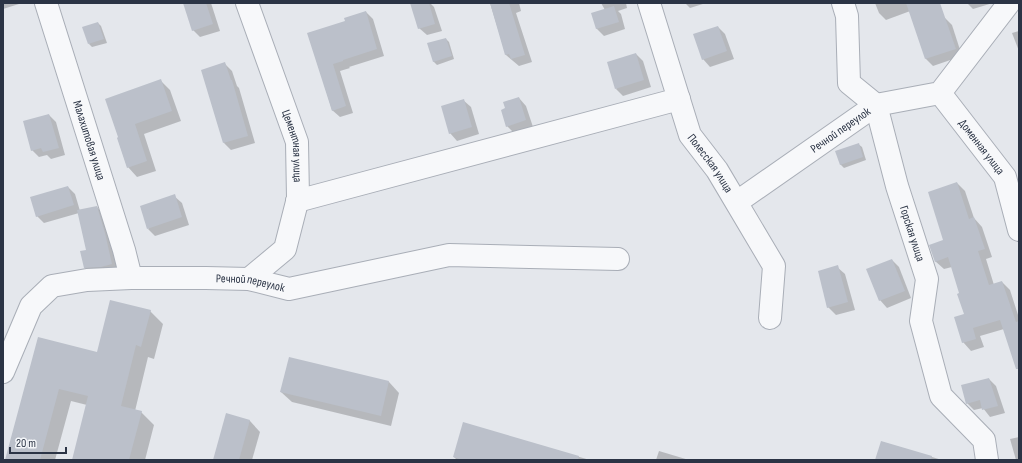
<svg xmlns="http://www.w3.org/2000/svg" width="1022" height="463" font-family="'Sofia Sans Condensed',sans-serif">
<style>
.shadow{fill:#0003}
.building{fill:#bbc0ca}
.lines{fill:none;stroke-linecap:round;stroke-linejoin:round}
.minor-casing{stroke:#a9aeb7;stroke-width:24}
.minor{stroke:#f7f8fa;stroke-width:22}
.labels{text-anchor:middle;stroke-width:3;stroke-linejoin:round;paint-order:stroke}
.street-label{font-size:12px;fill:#2b3445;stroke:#f4f6f9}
</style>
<rect width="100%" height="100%" fill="#e4e7ec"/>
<g class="shadow">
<path d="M3,3H18L19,4L3,9Z"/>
<path d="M184,3H211L220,31L200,37L193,30Z"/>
<path d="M417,3H430L434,7L442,31L427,35L419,28Z"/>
<path d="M490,3H519L521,11L516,13L532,62L519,66L506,55Z"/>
<path d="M601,3H626L627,8L618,11L621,14L625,29L604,36L596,28L605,10Z"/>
<path d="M685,3H706L690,8Z"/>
<path d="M875,3H910L913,10L886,20L879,13Z"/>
<path d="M967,3H993L973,9Z"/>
<path d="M366,12L373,19L384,56L349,67L350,68L340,71L353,113L340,117L332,110L309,33L346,22Z"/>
<path d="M945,18L952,25L962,56L933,66L926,59L916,28Z"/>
<path d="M98,23L101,26L107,43L92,47L89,44Z"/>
<path d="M718,27L725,34L734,59L710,67L703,59Z"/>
<path d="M1019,31V51L1012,33Z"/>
<path d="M446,39L449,42L454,59L437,65L433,61Z"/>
<path d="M636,54L643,61L651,87L623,96L616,89Z"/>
<path d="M225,64L232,71L237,86L239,88L255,143L231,150L224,143Z"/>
<path d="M160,80L170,90L181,121L144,134L156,171L137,177L128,167L118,138Z"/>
<path d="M519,98L526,106L533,127L514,133L507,126Z"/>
<path d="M463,100L471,107L479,134L457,141L450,133Z"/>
<path d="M49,115L56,122L65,155L51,159L47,155L39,157L32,150Z"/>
<path d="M858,144L862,147L866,160L844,168L840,164Z"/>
<path d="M957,183L965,191L974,218L982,227L992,257L986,259L994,285L1002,282L1010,290L1019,318V352L1004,329L980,336L984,347L971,351L963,342L965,315L961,294L952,267L944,269L935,261L944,241Z"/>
<path d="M68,187L75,194L80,211L97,207L104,215L119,272L92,275L84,267L87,251L79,213L44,223L37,216Z"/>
<path d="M174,196L182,203L189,225L155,236L148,229Z"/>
<path d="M892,260L899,267L911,298L887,308L880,300Z"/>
<path d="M837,267L845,274L855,310L836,315L828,307Z"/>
<path d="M150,311L163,324L154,359L148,357L135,411L141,412L154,425L145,460H73L87,405L71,401L55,460H6L39,338L98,354Z"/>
<path d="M989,379L996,386L1005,413L990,417L983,408L974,410L967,403Z"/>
<path d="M389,382L399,393L391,426L292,402L281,392Z"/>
<path d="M227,415L250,421L260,432L252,460H214Z"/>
<path d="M464,424L590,460H457L454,457Z"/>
<path d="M1019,437V460H1016L1010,439Z"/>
<path d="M882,442L942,460H876Z"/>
<path d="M659,451L689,460H656Z"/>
</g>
<g class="building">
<path d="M183,3H206L213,24L192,31Z"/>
<path d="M410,3H429L435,24L418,29Z"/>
<path d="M490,3H509L525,55L511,59L509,54L505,55Z"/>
<path d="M906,3H940L956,49L925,59Z"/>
<path d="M614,6L619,22L596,29L591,13Z"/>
<path d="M366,11L377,49L343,60V61L333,64L346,106L332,111L307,33L345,21L344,18Z"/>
<path d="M98,22L104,39L88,44L82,27Z"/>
<path d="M718,26L727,51L702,60L693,34Z"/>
<path d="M446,38L452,56L433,62L427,43Z"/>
<path d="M636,53L644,80L615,89L607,62Z"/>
<path d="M225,62L231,80H232L248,136L223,143L201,70Z"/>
<path d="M161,79L172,111L135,124L147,161L127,168L117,138L118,137L105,99Z"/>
<path d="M519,97L526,120L506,127L501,110L505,108L503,102Z"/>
<path d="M464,99L472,127L449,134L441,106Z"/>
<path d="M49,114L59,148L43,152L41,148L31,151L23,121Z"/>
<path d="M859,143L863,157L840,165L835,151Z"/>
<path d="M957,182L969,219L974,217L985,249L978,251L989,285L1002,281L1016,322L1019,321V369H1016L1000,320L973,328L976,339L962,343L954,317L964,314L957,294L959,293L948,257L935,262L929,245L943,240L928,192Z"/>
<path d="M68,186L74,205L36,217L30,197Z"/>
<path d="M175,194L182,217L147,229L140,206Z"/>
<path d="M97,206L105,233L112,264L101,267L84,268L80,251L86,250L77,210Z"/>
<path d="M892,259L905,291L879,301L866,269Z"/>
<path d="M838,265L848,302L827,308L818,271Z"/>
<path d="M110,300L151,310L141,347L136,345L121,406L142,411L129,460H72L88,396L59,389L40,460H5L38,337L97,352Z"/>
<path d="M289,357L389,381L381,416L280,392Z"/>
<path d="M989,378L998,406L982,410L980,400L966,404L961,385Z"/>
<path d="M226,413L250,420L239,460H213Z"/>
<path d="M463,422L579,456L578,460H462L453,457Z"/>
<path d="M881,441L932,456L931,460H875Z"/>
</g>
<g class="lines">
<g class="minor-casing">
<g id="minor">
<path id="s1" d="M46,3L124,250L131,278"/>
<path id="s2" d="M247,3L297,142L298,198L285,249L249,279"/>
<path id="s3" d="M649,3L690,135L717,170L774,266L770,318"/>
<path id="s4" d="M843,3L847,16L849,83L876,105L897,186L927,279L921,321L941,396L984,440L987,460"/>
<path id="s5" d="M940,93L1005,177L1019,230"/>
<path d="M297,201L679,99"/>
<path id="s6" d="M737,202L876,105L940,93L1009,3"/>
<path id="s7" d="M3,372L31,306L52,286L87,280L131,278H206L249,279L289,289L449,255L618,259"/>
</g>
</g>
<use href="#minor" class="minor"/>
</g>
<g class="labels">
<g class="street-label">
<text dy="4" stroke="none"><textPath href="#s6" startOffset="126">Речной переулок</textPath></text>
<text dy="4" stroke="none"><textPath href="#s1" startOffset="144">Малахитовая улица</textPath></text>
<text dy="4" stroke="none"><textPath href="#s2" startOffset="151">Цементная улица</textPath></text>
<text dy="4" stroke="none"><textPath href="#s5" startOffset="68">Доменная улица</textPath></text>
<text dy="4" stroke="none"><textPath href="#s3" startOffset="173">Полесская улица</textPath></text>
<text dy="4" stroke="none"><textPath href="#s4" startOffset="249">Горская улица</textPath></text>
<text dy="4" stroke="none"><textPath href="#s7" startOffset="300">Речной переулок</textPath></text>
</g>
</g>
<rect width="1022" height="463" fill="none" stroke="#2b3445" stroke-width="8"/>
<path d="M10 447v6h56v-6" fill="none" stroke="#2b3445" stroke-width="2"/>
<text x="16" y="447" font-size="12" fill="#2b3445" stroke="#f4f6f9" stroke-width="3" paint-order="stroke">20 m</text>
</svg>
